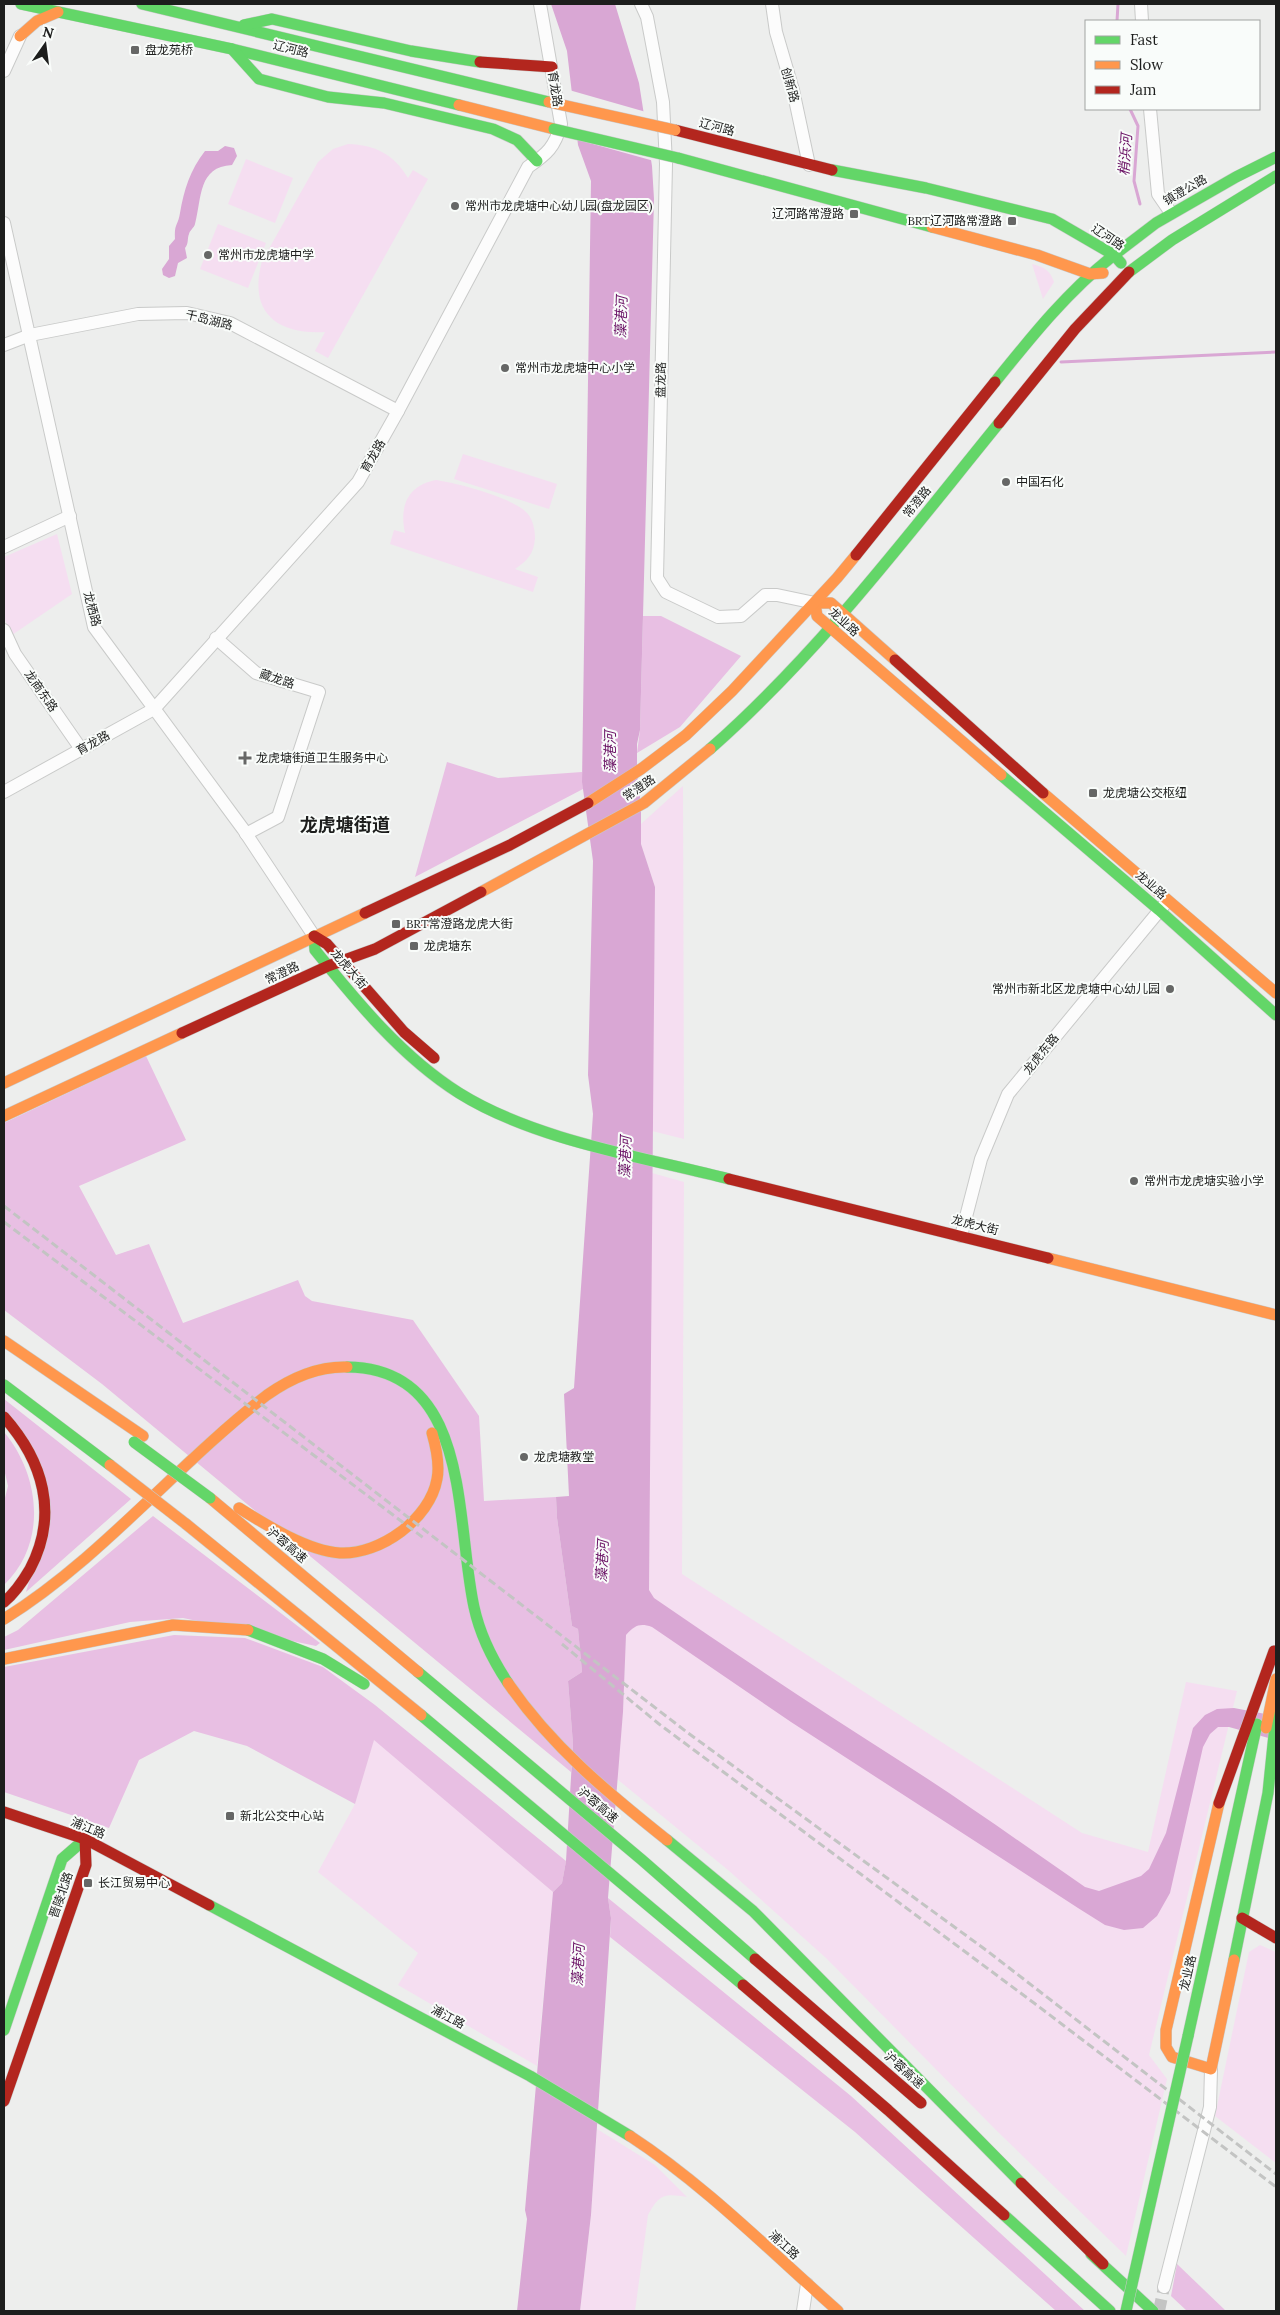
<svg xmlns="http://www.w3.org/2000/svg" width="1280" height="2315" font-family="Lora,'Noto Sans SC',serif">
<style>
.green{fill:#f5def1}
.forest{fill:#e8bfe3}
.water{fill:#d9a7d4}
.pier{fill:#edeeed}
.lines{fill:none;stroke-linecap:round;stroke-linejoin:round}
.stream{stroke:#d9a7d4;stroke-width:3}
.street-tunnel{stroke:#c3c4c3;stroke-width:12;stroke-dasharray:12 6;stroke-linecap:butt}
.street-casing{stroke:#c9cac9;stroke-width:14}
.fast-casing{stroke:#c9cac9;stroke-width:12}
.slow-casing{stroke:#c9cac9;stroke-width:12}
.jam-casing{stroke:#c9cac9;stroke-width:12}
.street{stroke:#fcfcfc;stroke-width:12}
.fast{stroke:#63d668;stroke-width:11}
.slow{stroke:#ff974d;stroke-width:11}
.jam{stroke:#b3261e;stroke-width:11}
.rail{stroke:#c3c4c3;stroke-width:3;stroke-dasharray:8 4;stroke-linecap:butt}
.fast-bridge-casing{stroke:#c9cac9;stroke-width:12;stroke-linecap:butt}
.slow-bridge-casing{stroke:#c9cac9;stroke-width:12;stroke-linecap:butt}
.fast-bridge{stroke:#63d668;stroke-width:11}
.slow-bridge{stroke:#ff974d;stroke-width:11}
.poi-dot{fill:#666766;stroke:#f9fcfa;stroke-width:2}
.labels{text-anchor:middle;stroke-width:4;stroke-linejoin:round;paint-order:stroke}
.street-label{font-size:12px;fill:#1d1e1d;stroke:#f9fcfa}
.poi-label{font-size:12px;fill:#1d1e1d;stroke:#f9fcfa;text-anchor:start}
.water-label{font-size:14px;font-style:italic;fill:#6a1265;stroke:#f9fcfa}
.district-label{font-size:18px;font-weight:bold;fill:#1d1e1d;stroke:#f9fcfa}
</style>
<rect width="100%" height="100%" fill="#edeeed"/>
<g class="green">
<path d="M348,144C375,145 394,154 408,178L413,170L428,179L328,358L315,351L325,332C276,335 248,312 262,261L318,162L333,149Z"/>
<path d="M246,159L293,178L275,223L228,204Z"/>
<path d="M218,224L266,243L248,288L200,269Z"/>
<path d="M1032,264C1044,267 1050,270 1054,282L1043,299Z"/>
<path d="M463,454L557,484L549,509L454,479Z"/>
<path d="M436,480C457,483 514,498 527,513C533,519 535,530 535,538C534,554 527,561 515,569L538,577L533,592L390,544L394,530L405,533C399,506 408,485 436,480Z"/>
<path d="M57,534L72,594L12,635L4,618V557Z"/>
<path d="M683,786L684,1139L652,1131L655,887L641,844V824Z"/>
<path d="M652,1173L684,1182L682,1574L1082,1833L1148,1852L1186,1682L1237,1691L1149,2055L1167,2079L1126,2256L997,2131L826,1958L728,1870L617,1779L623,1712L628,1563H648Z"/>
<path d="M374,1739L553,1892L537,2066L398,1985L418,1953L318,1872L355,1804Z"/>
<path d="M1260,1945L1276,1952V2163L1215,2116L1249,1952Z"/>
<path d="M597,2129L655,2165L687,2197C665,2193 659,2194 648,2215L635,2311H580L591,2215Z"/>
</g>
<g class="forest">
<path d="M643,616H661L741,656L680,727L637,753L640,730Z"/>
<path d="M447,762L498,778L582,772L583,789L415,877Z"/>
<path d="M146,1056L186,1140L79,1186L116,1255L149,1244L183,1323L298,1280L305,1296L312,1301L413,1320L479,1416L484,1501L556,1497L557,1518L572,1626L578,1629L582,1672L568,1681L573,1744L571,1772L102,1384L4,1310V1123Z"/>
<path d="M4,1399L131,1499L26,1592L51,1509L4,1409Z"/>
<path d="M4,1432C40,1475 48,1543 4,1585V1502L8,1486L4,1469Z"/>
<path d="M153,1516L320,1643L316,1646L183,1618L130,1622L4,1650V1637L18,1630Z"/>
<path d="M174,1635L245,1638L323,1667L375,1705L566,1861L562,1883L553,1892L374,1740L355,1804L247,1746L194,1731L139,1760L109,1828L4,1792V1667Z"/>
<path d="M608,1898L851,2096L1085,2311H1056L855,2132L610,1937L611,1918Z"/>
<path d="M1177,2264L1226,2311H1187L1171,2296Z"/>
</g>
<g class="water">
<path d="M551,4H615L639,83L652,166L654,199L640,730L637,744V773L641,806V844L655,887L649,1590L654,1598C735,1654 817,1708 900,1761C963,1801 1024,1845 1085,1887L1099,1891L1141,1876L1149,1869L1166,1833L1193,1728L1205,1715L1217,1709L1234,1708L1276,1716V1740L1229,1727H1218L1210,1734L1203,1747L1170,1893L1157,1916L1143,1928L1124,1930L1105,1925L1078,1908L791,1722L652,1627C640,1623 635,1625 626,1635L623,1712L608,1898L611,1918L591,2215L580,2311H517L527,2219L525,2210L553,1892L562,1883L566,1861L573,1744L568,1681L582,1672L578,1629L572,1626L557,1518L556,1497L569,1496L564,1394L574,1388L593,1114L588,1075L593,861L582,782L591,181L578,145L567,51Z"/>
<path d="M225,146L234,148L237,156L232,165C198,167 202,197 195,224C194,228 190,230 189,234C187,239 189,243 185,248L187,258L178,263L175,276L169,278L163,275L162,269L169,259V246L175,239C174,223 178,226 180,213C184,190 190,170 205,151H218Z"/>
</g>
<path class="pier" d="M569,90L646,112L654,161L575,139Z"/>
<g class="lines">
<g class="stream">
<path d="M1117,21L1118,4"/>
<path d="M1130,109L1138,126L1134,181L1140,204"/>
<path d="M1061,362L1276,352"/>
</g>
<path class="street-tunnel" d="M1159,2311L1164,2287"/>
<g class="street-casing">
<g id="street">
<path d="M641,4L647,17L663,102L666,164L657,578L666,592L718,617L741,616L765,595H777L815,603"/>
<path d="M772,4L776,32L793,90L809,165"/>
<path d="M1141,4L1142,21"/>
<path d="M4,71L20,36"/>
<path d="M1150,109L1158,194L1171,213"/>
<path d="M4,223L94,627L243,829L314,936"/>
<path d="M4,345L30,335L138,314L187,313L230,323L398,411"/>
<path d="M4,547L70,516"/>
<path d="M4,630L15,654L81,749"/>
<path d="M216,638L256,673L319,692L278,817L246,834"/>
<path d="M4,792L154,709L358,482L398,411L528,167C547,154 555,147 561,124L540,4"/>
<path d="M961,1236L981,1159L1008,1094L1164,905"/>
<path d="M1164,2287L1210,2107L1211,2069"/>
<path d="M803,2311L807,2284"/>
</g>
</g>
<g class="fast-casing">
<g id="fast">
<path d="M21,4L232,49L459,105"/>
<path d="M142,4L549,102"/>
<path d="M244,25L272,19L411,51L480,62"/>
<path d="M232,49L259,79L328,97L384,103L493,129L517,140L537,161"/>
<path d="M678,158L932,227"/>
<path d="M832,170L926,188L1052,219L1114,255L1121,263"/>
<path d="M1114,255L1156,223L1236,177L1276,157"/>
<path d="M1129,272L1172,240L1276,176"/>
<path d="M995,382C1032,336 1068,291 1114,255"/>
<path d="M710,749C819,653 907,536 999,423"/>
<path d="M1001,775L1159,910L1276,1015"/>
<path d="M314,936L315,950C357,1002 402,1057 459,1093C534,1140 643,1157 729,1179"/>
<path d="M347,1367C472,1368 455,1521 474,1607C480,1635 492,1659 508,1683"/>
<path d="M4,1385L110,1465"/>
<path d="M248,1630L323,1659L364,1684"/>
<path d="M418,1672L642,1860L755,1959"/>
<path d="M421,1715L743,1985"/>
<path d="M667,1840L753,1911L1021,2183"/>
<path d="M209,1905L530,2076L630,2136"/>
<path d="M1234,1960L1268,1793L1276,1715"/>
<path d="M4,2030L62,1859L85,1839"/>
<path d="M1188,2036L1257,1724"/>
<path d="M1004,2215L1110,2311"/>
<path d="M1091,2254L1153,2311"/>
</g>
</g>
<g class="slow-casing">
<g id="slow">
<path d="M20,36L37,21L58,12"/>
<path d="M459,105L554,129"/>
<path d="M932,227L1037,255L1090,274L1103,273"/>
<path d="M895,660L831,603H815L817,616L1001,775"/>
<path d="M1043,793L1276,993"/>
<path d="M588,803L641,769L686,735L732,691L837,578L856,555"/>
<path d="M481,892L644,803L710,749"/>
<path d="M4,1083L365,913"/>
<path d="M4,1116L182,1033"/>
<path d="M1048,1258L1276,1315"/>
<path d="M4,1341L143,1436"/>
<path d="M210,1498L418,1672"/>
<path d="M239,1508C266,1525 308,1551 340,1553C380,1555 430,1519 437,1479C440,1464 436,1447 432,1433"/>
<path d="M186,1524L421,1715"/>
<path d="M4,1619C102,1558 176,1465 267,1395C291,1378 317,1366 347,1367"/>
<path d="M4,1659L173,1625L248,1630"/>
<path d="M508,1683C551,1746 608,1793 667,1840"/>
<path d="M1266,1728L1276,1679"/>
<path d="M1219,1803L1166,2030V2047L1172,2057L1211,2069L1234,1960"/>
<path d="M630,2136C705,2185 770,2251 838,2311"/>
</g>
</g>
<g class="jam-casing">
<g id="jam">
<path d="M480,62L552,67"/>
<path d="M675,130L832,170"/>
<path d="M999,423L1075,329L1129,272"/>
<path d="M856,555L995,382"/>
<path d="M895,660L1043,793"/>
<path d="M365,913L510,845L588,803"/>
<path d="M314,936L327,944L404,1032L434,1058"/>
<path d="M182,1033L328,966L375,949L481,892"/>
<path d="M729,1179L1048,1258"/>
<path d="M4,1417C43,1461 59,1514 30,1569C23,1581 15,1593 4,1602"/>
<path d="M1219,1803L1274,1651"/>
<path d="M4,1812L85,1839L209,1905"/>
<path d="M1242,1918L1276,1938"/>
<path d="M755,1959L921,2103"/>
<path d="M743,1985L888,2110L1004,2215"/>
<path d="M4,2101L86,1865L85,1839"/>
<path d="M1021,2183L1103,2264"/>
</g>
</g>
<use href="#street" class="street"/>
<use href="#fast" class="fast"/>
<use href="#slow" class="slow"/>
<use href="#jam" class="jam"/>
<g class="rail">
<path d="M4,1206L688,1733L986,1950L1276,2174"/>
<path d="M4,1222L425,1539"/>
<path d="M562,1644L659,1724L1034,2003L1276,2187"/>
</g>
<g class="fast-bridge-casing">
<g id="fast-bridge">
<path d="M554,129L678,158"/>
<path d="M134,1442L210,1498"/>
<path d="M1126,2311L1188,2036"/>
</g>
</g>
<g class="slow-bridge-casing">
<g id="slow-bridge">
<path d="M549,102L675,130"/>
<path d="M110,1465L186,1524"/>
</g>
</g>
<use href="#fast-bridge" class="fast-bridge"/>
<use href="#slow-bridge" class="slow-bridge"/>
</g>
<g class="poi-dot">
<rect x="130" y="45" width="10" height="10" rx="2.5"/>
<circle cx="455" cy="206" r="5"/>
<rect x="849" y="209" width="10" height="10" rx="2.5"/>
<rect x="1007" y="216" width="10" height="10" rx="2.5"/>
<circle cx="208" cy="255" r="5"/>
<circle cx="505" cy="368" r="5"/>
<circle cx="1006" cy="482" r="5"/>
<path d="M242.5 750.5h5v5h5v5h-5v5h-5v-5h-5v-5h5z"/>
<rect x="1088" y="788" width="10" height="10" rx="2.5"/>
<rect x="391" y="919" width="10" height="10" rx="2.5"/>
<rect x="409" y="941" width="10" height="10" rx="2.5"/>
<circle cx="1170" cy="989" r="5"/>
<circle cx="1134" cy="1181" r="5"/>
<circle cx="524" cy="1457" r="5"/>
<rect x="225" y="1811" width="10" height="10" rx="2.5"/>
<rect x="83" y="1878" width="10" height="10" rx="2.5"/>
</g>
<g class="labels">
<g class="street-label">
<text transform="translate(291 49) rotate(14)" y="4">辽河路</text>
<text transform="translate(790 85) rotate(74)" y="4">创新路</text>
<text transform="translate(555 89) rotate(81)" y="4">育龙路</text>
<text transform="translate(717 127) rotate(15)" y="4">辽河路</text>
<text transform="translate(1185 190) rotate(-30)" y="4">镇澄公路</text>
<text transform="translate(1108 237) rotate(34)" y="4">辽河路</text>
<text transform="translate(209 320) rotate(14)" y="4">千岛湖路</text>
<text transform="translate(661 380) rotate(-89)" y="4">盘龙路</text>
<text transform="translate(373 456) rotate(-60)" y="4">育龙路</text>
<text transform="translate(917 502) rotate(-51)" y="4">常澄路</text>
<text transform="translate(92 609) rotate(75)" y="4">龙栖路</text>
<text transform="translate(844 622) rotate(42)" y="4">龙业路</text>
<text transform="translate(277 679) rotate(18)" y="4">藏龙路</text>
<text transform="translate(41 691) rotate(55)" y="4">龙商东路</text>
<text transform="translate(93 743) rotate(-29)" y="4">育龙路</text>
<text transform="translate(639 788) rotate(-34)" y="4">常澄路</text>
<text transform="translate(1151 885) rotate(41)" y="4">龙业路</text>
<text transform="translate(349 969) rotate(49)" y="4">龙虎大街</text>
<text transform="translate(282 973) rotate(-25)" y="4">常澄路</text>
<text transform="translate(1041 1054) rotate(-51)" y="4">龙虎东路</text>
<text transform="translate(975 1225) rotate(14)" y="4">龙虎大街</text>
<text transform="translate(287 1545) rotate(40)" y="4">沪蓉高速</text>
<text transform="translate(598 1805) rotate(40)" y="4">沪蓉高速</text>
<text transform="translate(88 1828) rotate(23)" y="4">浦江路</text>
<text transform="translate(61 1895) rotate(-71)" y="4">晋陵北路</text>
<text transform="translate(1188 1973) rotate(-77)" y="4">龙业路</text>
<text transform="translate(448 2017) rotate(28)" y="4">浦江路</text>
<text transform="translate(904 2070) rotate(42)" y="4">沪蓉高速</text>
<text transform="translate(784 2245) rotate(42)" y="4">浦江路</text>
</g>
<g class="poi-label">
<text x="145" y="54">盘龙苑桥</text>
<text x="465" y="210">常州市龙虎塘中心幼儿园(盘龙园区)</text>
<text x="844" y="218" text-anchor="end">辽河路常澄路</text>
<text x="1002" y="225" text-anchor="end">BRT辽河路常澄路</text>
<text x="218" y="259">常州市龙虎塘中学</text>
<text x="515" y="372">常州市龙虎塘中心小学</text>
<text x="1016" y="486">中国石化</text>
<text x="256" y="762">龙虎塘街道卫生服务中心</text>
<text x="1103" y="797">龙虎塘公交枢纽</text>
<text x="406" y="928">BRT常澄路龙虎大街</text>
<text x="424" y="950">龙虎塘东</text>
<text x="1160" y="993" text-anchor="end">常州市新北区龙虎塘中心幼儿园</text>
<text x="1144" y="1185">常州市龙虎塘实验小学</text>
<text x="534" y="1461">龙虎塘教堂</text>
<text x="240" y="1820">新北公交中心站</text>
<text x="98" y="1887">长江贸易中心</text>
</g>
<g class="water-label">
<text transform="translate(1125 155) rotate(-86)" y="5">梢浜河</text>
<text transform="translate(621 317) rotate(-88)" y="5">藻港河</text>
<text transform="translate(610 752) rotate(-90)" y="5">藻港河</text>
<text transform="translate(625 1157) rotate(-88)" y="5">藻港河</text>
<text transform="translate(602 1561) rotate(-87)" y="5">藻港河</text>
<text transform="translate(578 1965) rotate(-87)" y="5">藻港河</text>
</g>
<g class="district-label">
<text x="345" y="831">龙虎塘街道</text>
</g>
</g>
<rect width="1280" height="2315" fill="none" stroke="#1d1e1d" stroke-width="10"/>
<rect x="1085" y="20" width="175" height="90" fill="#f9fcfa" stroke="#a1a3a2"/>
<rect x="1095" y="36" width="25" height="8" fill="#63d668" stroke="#a1a3a2"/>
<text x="1130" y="45" font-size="15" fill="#1d1e1d">Fast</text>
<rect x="1095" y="61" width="25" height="8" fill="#ff974d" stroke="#a1a3a2"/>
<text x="1130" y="70" font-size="15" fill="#1d1e1d">Slow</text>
<rect x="1095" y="86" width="25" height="8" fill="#b3261e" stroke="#a1a3a2"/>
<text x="1130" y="95" font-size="15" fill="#1d1e1d">Jam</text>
<g transform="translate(45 45) rotate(14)" stroke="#f9fcfa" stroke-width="4" paint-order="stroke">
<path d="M0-4L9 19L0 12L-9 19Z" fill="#1d1e1d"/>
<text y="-8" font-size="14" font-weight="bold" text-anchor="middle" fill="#1d1e1d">N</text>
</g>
</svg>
